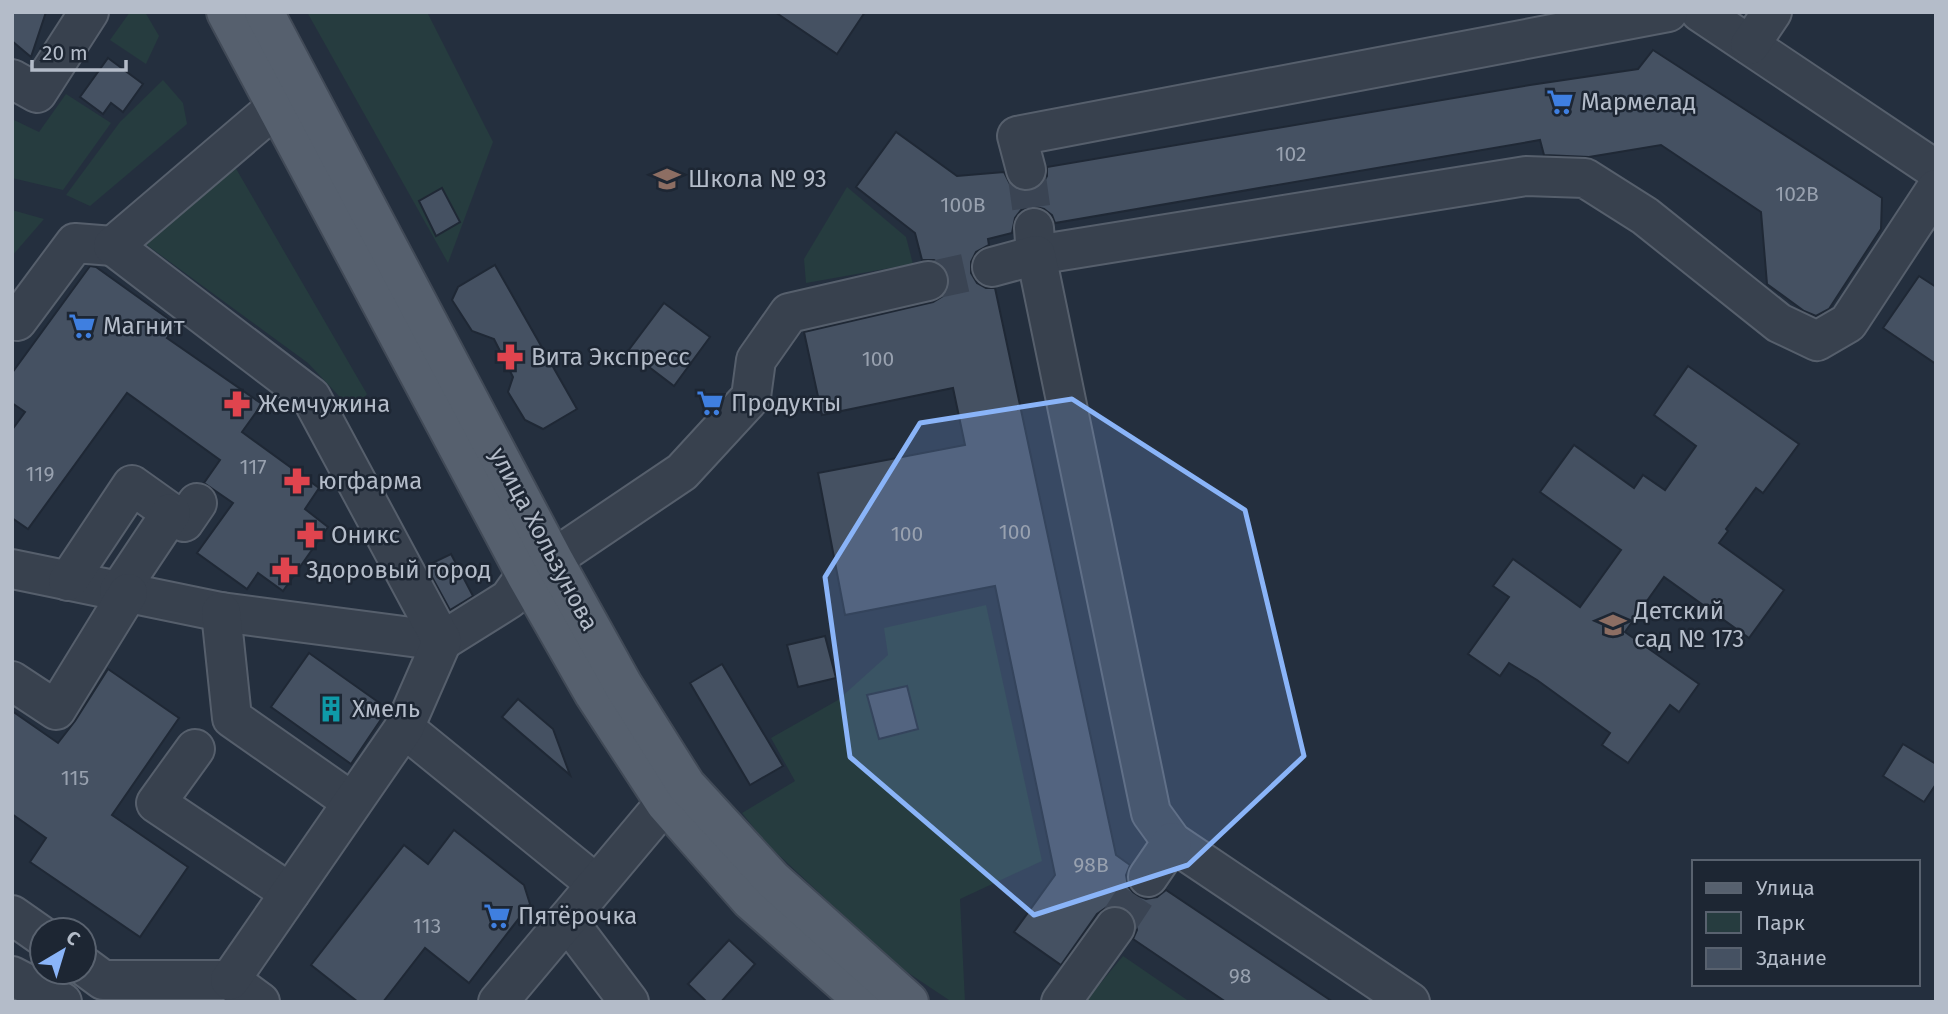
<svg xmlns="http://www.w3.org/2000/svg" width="1948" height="1014" font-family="'Fira Sans',sans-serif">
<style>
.green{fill:#263c3f}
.building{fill:#455162;stroke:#1f2835;stroke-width:2}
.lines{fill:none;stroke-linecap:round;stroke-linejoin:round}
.minor-tunnel{stroke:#3a4453;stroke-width:38;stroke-dasharray:38 19;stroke-linecap:butt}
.minor-casing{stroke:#565f6c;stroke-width:42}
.major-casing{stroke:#414a57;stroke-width:42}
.minor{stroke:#38414e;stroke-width:38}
.major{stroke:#56606e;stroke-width:38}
.marked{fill:#8ab4f8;fill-opacity:0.2;stroke:#8ab4f8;stroke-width:5;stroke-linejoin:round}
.labels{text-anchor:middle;stroke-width:5;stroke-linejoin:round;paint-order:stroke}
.number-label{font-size:21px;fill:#98a1af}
.poi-label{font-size:24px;fill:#b4bcc9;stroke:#1d2633;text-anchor:start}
.street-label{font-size:24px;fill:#b4bcc9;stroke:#1d2633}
</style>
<rect width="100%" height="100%" fill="#242f3e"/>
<g class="green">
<path d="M130,12H145L159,36L146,64L110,40Z"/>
<path d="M307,12H427L493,142L448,263Z"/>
<path d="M163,80L183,103L187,124L90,206L66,195L120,122Z"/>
<path d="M66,94L111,123L63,190L12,178V119L39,132Z"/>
<path d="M231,160L367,394L353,411L308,363L136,237Z"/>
<path d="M847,187L906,237L913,264L806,283L804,259Z"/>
<path d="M12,210L44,219L12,256Z"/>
<path d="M986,605L1042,861L960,899L965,1002H952L895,964L766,843L742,813L795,781L771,738L838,700L888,655L884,628Z"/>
<path d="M1123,956L1190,1002H1085Z"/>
</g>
<g class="building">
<path d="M12,12H46L31,57L12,41Z"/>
<path d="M775,12H865L837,54Z"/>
<path d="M1653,50L1882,198L1881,229L1829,309L1816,316L1804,311L1767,284L1761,212L1661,145L1589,157L1544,155L1540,140L1055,223L1052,215L1044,209L1032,206L1021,210L1015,218L1012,233L988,239L989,245L976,252L971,262V273L977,283L986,288H995L1116,855L1130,865L1126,875L1128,886L1135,895L1146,899L1157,897L1166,890L1333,1002H1226L1133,939L1137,930L1135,919L1128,910L1118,905L1107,907L1097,914L1061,965L1014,932L1055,875L995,586L845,615L818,473L965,445L953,388L822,415L804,332L933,302L943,296L949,287V275L943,266L934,260H922L915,233L856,187L896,132L957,176L1004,172L1011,186L1020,191H1031L1042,185L1047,176V167L1530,85L1638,69Z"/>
<path d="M108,58L143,84L123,112L111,103L103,114L80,97Z"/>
<path d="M442,188L460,222L436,236L419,201Z"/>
<path d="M495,265L577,409L543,429L525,420L508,392L513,377L494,339L472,331L452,300L458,287Z"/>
<path d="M90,266L96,267L177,325L167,338L262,404L242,432L319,488L305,509L328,527L283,591L258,573L247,589L197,553L233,503L204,483L220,460L127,393L28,529L12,518V430L25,412L12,403V373Z"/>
<path d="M1919,276L1936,287V364L1883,328Z"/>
<path d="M664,303L710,337L674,386L628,351Z"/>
<path d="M1688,366L1799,444L1763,493L1756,488L1726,529L1728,531L1719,543L1784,590L1749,638L1664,577L1625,632L1699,684L1679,712L1670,705L1628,763L1602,745L1610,733L1537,680L1509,663L1500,676L1468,654L1509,597L1493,586L1513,559L1580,607L1621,550L1540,492L1574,445L1634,488L1643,475L1665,490L1696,446L1654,415Z"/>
<path d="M451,554L473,596L450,610L426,566Z"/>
<path d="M825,636L836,678L798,687L787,645Z"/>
<path d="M309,653L388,709L351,764L271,707Z"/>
<path d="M722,664L783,766L750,785L690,683Z"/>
<path d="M108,669L179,718L112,815L188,867L140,937L30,862L46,838L12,814V711L58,743L75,721Z"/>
<path d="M907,686L918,729L879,739L867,695Z"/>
<path d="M518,699L553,729L570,775L502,717Z"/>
<path d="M1903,744L1936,764V784L1924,802L1883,776Z"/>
<path d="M454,830L524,885L530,904L469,983L425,948L383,1002H358L311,965L404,845L428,864Z"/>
<path d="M729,940L755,964L721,1002H707L688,984Z"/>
</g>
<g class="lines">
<g class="minor-tunnel">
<path d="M1026,170L1034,228"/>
<path d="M928,281L992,267"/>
<path d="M1115,927L1148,877"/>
</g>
<g class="minor-casing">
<g id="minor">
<path d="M1700,12L1936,170"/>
<path d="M1750,45L1772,12"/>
<path d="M12,79L37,93L89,12"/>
<path d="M1026,170L1017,136L1668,12"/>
<path d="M1034,228L1036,255L1526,176L1585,178L1645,216L1779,323L1817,341L1848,323L1936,189"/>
<path d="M992,267L1036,255L1151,813L1172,842L1410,1002"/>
<path d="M17,321L75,243L113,246"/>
<path d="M553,559L682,472L751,397L756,360L789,313L928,281"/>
<path d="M12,569L221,612L442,641L509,599L526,575"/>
<path d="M68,581L132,485L184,522L197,503"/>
<path d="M119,591L171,513"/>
<path d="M221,612L232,718L352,802"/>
<path d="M12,681L56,710L128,593"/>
<path d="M404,728L596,884"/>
<path d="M195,749L156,803L290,893"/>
<path d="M1148,877L1172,842"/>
<path d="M12,915L42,936"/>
<path d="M567,920L629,1002"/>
<path d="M84,966L103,980H230L260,1002"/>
<path d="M12,976L62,1002"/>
<path d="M230,980L404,728L442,641L311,397L113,246L276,107"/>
<path d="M498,1002L665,803"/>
<path d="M1061,1002L1115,927"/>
</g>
</g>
<g class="major-casing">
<g id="major">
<path d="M226,12L526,575L594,694L665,803L750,900L865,1002"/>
<path d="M264,12L553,559L623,685L686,785L773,880L909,1002"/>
</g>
</g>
<use href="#minor" class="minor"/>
<use href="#major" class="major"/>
</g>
<path class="marked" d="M1072,399L1245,510L1304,756L1188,865L1034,915L850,757L825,577L920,423Z"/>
<defs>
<g id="supermarket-bare" transform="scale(2.1)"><path d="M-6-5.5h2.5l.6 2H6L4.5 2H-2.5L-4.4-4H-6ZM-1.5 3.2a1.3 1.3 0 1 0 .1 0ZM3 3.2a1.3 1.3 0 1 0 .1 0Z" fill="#3f7fe0" stroke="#1d2633" stroke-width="2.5" paint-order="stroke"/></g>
<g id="school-bare" transform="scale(2.1)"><path d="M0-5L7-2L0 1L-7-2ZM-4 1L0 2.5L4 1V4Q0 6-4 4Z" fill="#8d6e63" stroke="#1d2633" stroke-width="2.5" paint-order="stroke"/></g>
<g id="pharmacy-bare" transform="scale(2.1)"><path d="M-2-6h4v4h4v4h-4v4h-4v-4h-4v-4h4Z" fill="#e0444e" stroke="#1d2633" stroke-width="2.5" paint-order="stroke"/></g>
<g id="building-bare" transform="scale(2.1)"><path d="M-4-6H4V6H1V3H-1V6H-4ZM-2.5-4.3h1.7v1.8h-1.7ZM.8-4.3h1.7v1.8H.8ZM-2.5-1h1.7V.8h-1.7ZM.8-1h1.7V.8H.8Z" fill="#0f9aa8" stroke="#1d2633" stroke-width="2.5" paint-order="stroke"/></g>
</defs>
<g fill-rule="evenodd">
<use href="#supermarket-bare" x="1560" y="102"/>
<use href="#school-bare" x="667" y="179"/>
<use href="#supermarket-bare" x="82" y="326"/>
<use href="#pharmacy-bare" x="510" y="357"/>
<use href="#supermarket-bare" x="710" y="403"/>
<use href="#pharmacy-bare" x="237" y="404"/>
<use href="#pharmacy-bare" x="297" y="481"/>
<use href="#pharmacy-bare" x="310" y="535"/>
<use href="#pharmacy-bare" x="285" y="570"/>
<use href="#school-bare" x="1613" y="625"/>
<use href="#building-bare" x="331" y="709"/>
<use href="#supermarket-bare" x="497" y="916"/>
</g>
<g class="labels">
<g class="number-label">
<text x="1291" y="161">102</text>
<text x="1797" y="201">102В</text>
<text x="963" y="212">100В</text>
<text x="878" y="366">100</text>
<text x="253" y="474">117</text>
<text x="40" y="481">119</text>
<text x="1015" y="539">100</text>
<text x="907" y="541">100</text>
<text x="75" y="785">115</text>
<text x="1091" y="872">98В</text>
<text x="427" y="933">113</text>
<text x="1240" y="983">98</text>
</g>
<g class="poi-label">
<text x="1581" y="110">Мармелад</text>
<text x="688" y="187">Школа № 93</text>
<text x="103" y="334">Магнит</text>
<text x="531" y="365">Вита Экспресс</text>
<text x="731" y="411">Продукты</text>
<text x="258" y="412">Жемчужина</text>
<text x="318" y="489">югфарма</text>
<text x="331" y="543">Оникс</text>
<text x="306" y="578">Здоровый город</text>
<text x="1634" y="619">Детский<tspan x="1634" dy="28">сад № 173</tspan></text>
<text x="352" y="717">Хмель</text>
<text x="518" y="924">Пятёрочка</text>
</g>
<g class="street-label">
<text transform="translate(544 539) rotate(62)" y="8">улица Хользунова</text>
</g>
</g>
<rect width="1948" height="1014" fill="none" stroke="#b4bcc9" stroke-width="28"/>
<rect x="1692" y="860" width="228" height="126" fill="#1d2633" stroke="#59626f" stroke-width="2"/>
<rect x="1706" y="883" width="35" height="10" fill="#56606e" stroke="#59626f" stroke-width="2"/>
<text x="1756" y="895" font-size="21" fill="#b4bcc9">Улица</text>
<rect x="1706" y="912" width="35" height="21" fill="#263c3f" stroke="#59626f" stroke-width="2"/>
<text x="1756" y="930" font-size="21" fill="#b4bcc9">Парк</text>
<rect x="1706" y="948" width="35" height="21" fill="#455162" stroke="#59626f" stroke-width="2"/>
<text x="1756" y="965" font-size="21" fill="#b4bcc9">Здание</text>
<g transform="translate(63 951) rotate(38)"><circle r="33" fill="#1d2633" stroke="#59626f" stroke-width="2"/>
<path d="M0-5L12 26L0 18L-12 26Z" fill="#8ab4f8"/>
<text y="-10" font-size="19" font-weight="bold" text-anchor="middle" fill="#b4bcc9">С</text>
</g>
<path d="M32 60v10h94v-10" fill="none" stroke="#b4bcc9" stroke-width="3.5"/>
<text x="42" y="60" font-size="21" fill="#b4bcc9" stroke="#1d2633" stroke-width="5" paint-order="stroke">20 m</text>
</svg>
